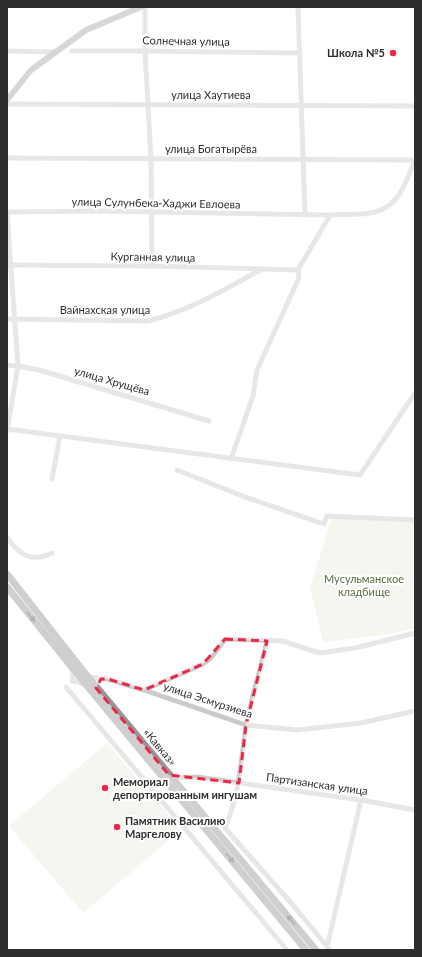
<svg xmlns="http://www.w3.org/2000/svg" width="422" height="957" font-family="Lato,sans-serif">
<style>
.green{fill:#e6ecdb}
.lines{fill:none;stroke-linecap:round;stroke-linejoin:round}
.minor{stroke:#cbcbcb;stroke-width:5}
.major{stroke:#a6a6a6;stroke-width:6}
.highway{stroke:#959595;stroke-width:7}
.oneway{fill:#525252}
.marked{fill:none;stroke:#ee2748;stroke-width:3;stroke-dasharray:8 5;stroke-linejoin:round}
.poi-dot{fill:#ee2748;stroke:#fff;stroke-width:1.5}
.labels{text-anchor:middle;stroke-width:4;stroke-linejoin:round;paint-order:stroke}
.street-label{font-size:11px;fill:#2e2e2e;stroke:#fff}
.poi-label{font-size:11px;font-weight:bold;fill:#2e2e2e;stroke:#fff;text-anchor:start}
.park-label{font-size:11px;fill:#556c39;stroke:#fff}
</style>
<rect width="100%" height="100%" fill="#fff"/>
<g class="green">
<path d="M332,518L415,522V629L390,634L323,642L310,587Z"/>
<path d="M107,743L181,830L83,913L9,826Z"/>
</g>
<g class="lines">
<g class="minor">
<path d="M145,7V51L151,159L152,266"/>
<path d="M298,7L305,215"/>
<path d="M7,51L56,52"/>
<path d="M72,51H145L300,53"/>
<path d="M7,104L415,106"/>
<path d="M7,158L415,160C408,177 401,201 383,209C369,216 345,214 330,215"/>
<path d="M7,212L97,211L330,215L298,270L299,278L257,370L253,396L231,459"/>
<path d="M7,213L18,366L7,431"/>
<path d="M7,265L152,266L298,270"/>
<path d="M7,319L148,321C189,311 226,289 262,269"/>
<path d="M7,365L18,366L39,370L209,421"/>
<path d="M7,429L360,475L415,393"/>
<path d="M177,470L245,497L324,524L327,516L415,520"/>
<path d="M52,479L60,436"/>
<path d="M7,537C19,555 31,563 52,553"/>
<path d="M267,641C261,669 251,698 246,727C241,761 239,796 225,828L292,904L330,950"/>
<path d="M71,668L73,674L72,681L78,682L85,685"/>
<path d="M88,677L108,679L144,690L246,725L297,730L361,723L415,711"/>
<path d="M66,687L287,950"/>
<path d="M144,690L203,664L211,658L225,639L282,641L320,653L355,648L415,633"/>
<path d="M171,776L177,778L197,777L361,800L415,810"/>
<path d="M327,947L361,800"/>
</g>
<path class="major" d="M7,100L31,70L86,30L141,7"/>
<g class="highway">
<path d="M7,574L84,672L316,950"/>
<path d="M7,587L88,687L306,950"/>
</g>
</g>
<defs><path id="oneway-solid" d="M-6-.8H1V-3.2L6.5 0L1 3.2V.8H-6Z"/></defs>
<g class="oneway">
<use href="#oneway-solid" transform="translate(31 617) rotate(51)"/>
<use href="#oneway-solid" transform="translate(230 858) rotate(50)"/>
<use href="#oneway-solid" transform="translate(291 920) rotate(-130)"/>
</g>
<path d="M0 0H422V957H0ZM225,639L267,641L246,725L239,783L169,775L96,688L101,679H108L144,690L203,664Z" fill="#fff" fill-opacity=".55" fill-rule="evenodd"/>
<path class="marked" d="M225,639L267,641L246,725L239,783L169,775L96,688L101,679H108L144,690L203,664Z"/>
<g class="poi-dot">
<circle cx="393" cy="53" r="4"/>
<circle cx="105" cy="788" r="4"/>
<circle cx="117" cy="827" r="4"/>
</g>
<g class="labels">
<g class="street-label">
<text transform="translate(186 41) rotate(1)" y="4">Солнечная улица</text>
<text x="211" y="99">улица Хаутиева</text>
<text x="211" y="153">улица Богатырёва</text>
<text transform="translate(156 203) rotate(1)" y="4">улица Сулунбека-Хаджи Евлоева</text>
<text transform="translate(153 257) rotate(1)" y="4">Курганная улица</text>
<text x="105" y="314">Вайнахская улица</text>
<text transform="translate(112 381) rotate(16)" y="4">улица Хрущёва</text>
<text transform="translate(208 700) rotate(18)" y="4">улица Эсмурзиева</text>
<text transform="translate(160 747) rotate(50)" y="4">«Кавказ»</text>
<text transform="translate(317 784) rotate(8)" y="4">Партизанская улица</text>
</g>
<g class="poi-label">
<text x="385" y="57" text-anchor="end">Школа №5</text>
<text x="113" y="786">Мемориал<tspan x="113" dy="13">депортированным ингушам</tspan></text>
<text x="125" y="825">Памятник Василию<tspan x="125" dy="13">Маргелову</tspan></text>
</g>
<g class="park-label">
<text x="364" y="583">Мусульманское<tspan x="364" dy="13">кладбище</tspan></text>
</g>
</g>
<rect width="422" height="957" fill="none" stroke="#2e2e2e" stroke-width="16"/>
</svg>
